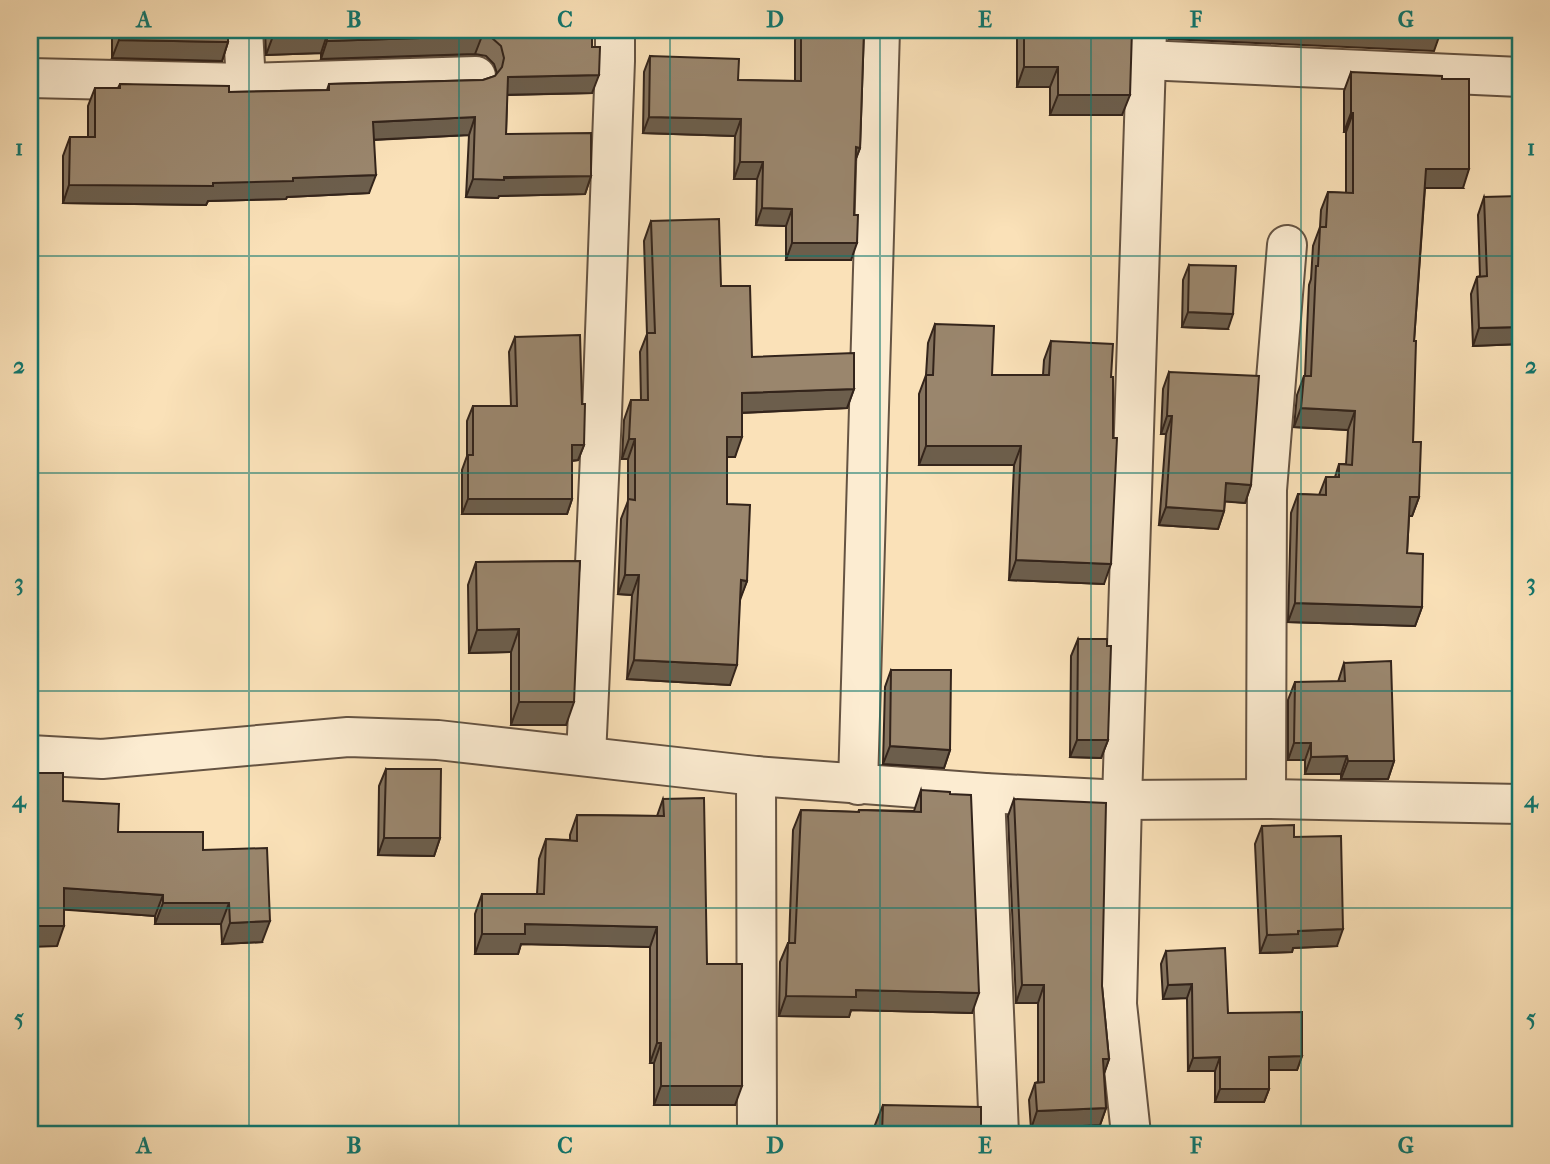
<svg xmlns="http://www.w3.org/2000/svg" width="1550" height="1164" font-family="'IM FELL French Canon',serif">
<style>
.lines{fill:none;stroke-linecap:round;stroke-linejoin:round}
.minor-casing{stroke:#655342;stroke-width:42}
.minor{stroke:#fcecd1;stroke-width:38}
.wall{fill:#84735e;stroke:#33241b;stroke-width:2}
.shaded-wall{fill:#6c5e4c;stroke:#33241b;stroke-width:2}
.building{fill:#9a866d;stroke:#33241b;stroke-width:2}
.grid{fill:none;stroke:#0f766e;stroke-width:2;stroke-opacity:0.55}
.neatline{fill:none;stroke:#0f766e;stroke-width:2.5}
.grid-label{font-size:23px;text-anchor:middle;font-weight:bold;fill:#0f766e}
</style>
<rect width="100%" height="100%" fill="#fae1b8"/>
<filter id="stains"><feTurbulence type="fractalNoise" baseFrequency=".00286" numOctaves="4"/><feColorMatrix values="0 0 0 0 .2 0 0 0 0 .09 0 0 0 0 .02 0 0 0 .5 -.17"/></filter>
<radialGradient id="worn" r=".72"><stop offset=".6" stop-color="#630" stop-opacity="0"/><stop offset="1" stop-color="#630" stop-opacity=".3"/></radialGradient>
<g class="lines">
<g class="minor-casing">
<g id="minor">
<path d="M243,30L246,83"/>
<path d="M1145,60L1520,77"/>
<path d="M30,78L246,83L476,76"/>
<path d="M30,755L102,759L348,737L438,740L756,776L985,793L1122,800L1266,799L1520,804"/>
<path d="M586,756L602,414L615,61V30"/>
<path d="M756,776L757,1134"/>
<path d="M858,785L880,30"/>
<path d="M985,793L999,1134"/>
<path d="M1266,799L1267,490L1287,245"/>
<path d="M1131,1134L1117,1004L1122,800L1147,30"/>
</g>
</g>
<use href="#minor" class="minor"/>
</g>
<g class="wall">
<path d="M112,30H228V42L222,61L112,58Z"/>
<path d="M265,30H592V93L507,95L506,134L591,176L585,194L499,196L498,198L466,197L469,135L374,140L369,193L287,197L286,199L208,201L206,205L63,203V156L70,137H88V106L95,88H118L120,84L229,92L327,90L329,84L483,80L495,76L497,73L494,64L486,56L475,54L321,59V53L266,55Z"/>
<path d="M799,30H864L860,148L855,161L851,260H786V226L756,225L757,179H734L735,136L643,133L644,72L650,56L738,80L795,81V40Z"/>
<path d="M918,30H1132L1122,115H1050V87H1017V36H918Z"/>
<path d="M1351,72L1463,188H1425L1414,341L1413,442L1419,497L1412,516H1409L1407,553L1422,607L1415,626L1288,622L1291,513L1298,494L1319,495L1326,477H1335L1339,464H1346L1348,430L1294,427L1297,395L1304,376H1305L1309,285L1311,279L1313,246L1320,227L1321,210L1328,192L1346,193V132H1344V91Z"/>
<path d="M1484,197L1520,344L1473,346L1471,294L1477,277L1480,276L1478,215Z"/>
<path d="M651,221L721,286L752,357L854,389L847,408L742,413L735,457H727V504L747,581L740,598L730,685L627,679L632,595L618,594L621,519L628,501V459H622L624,420L631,400H641L640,352L647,334L644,241Z"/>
<path d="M1189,265L1228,329L1182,327L1183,280Z"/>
<path d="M935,324L992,375H1043L1044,360L1051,341L1111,377L1104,584L1009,580L1014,465H919V394L926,375L928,343Z"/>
<path d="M515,337L584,445L578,460L572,461V499L567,514H462V470L467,456V421L473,406H511L509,352Z"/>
<path d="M1169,372L1251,485L1245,503L1225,501L1224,511L1218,529L1159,525L1166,434H1161L1163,389Z"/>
<path d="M580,561L566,725H511V652L469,653L468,585L476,562Z"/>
<path d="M1078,639L1108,740L1101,758L1070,757L1071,656Z"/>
<path d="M1344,663L1394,761L1388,779H1341V774H1305V760H1288V700L1295,682H1338Z"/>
<path d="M891,670L950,750L944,768L883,764L885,687Z"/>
<path d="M386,769L440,838L434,856L378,855L379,786Z"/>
<path d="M921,790L972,1013L851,1010L849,1017L779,1016L780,962L788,943H789L793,830L801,810L858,812L859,810L914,811Z"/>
<path d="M663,799L707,964L735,1105H654V1063H650V947L521,944L518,954H475V914L482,894H537L539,859L546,839L570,840V835L577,815L657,816Z"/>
<path d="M1014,799L1102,986L1109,1059L1104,1073L1106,1108L1100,1125L1031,1129L1029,1100L1035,1083L1038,1082V1003H1016L1008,816Z"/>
<path d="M63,801L118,832L203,850L262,942L222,944L221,924H155V916L64,909L57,946Z"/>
<path d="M1262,826L1294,837L1337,946L1293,948L1292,952L1260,953L1255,844Z"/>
<path d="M1166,951L1228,1013L1302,1056L1297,1070H1269V1089L1264,1102H1215V1071H1188L1187,998L1163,999L1161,964Z"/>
<path d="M883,1105L981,1134H873V1130Z"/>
</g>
<g class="shaded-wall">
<path d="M920,30H1019L1017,36H918Z"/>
<path d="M1172,30H1414L1441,31L1434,51L1169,39Z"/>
<path d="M327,35L321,53L266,55L273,36Z"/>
<path d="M482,36L475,54L321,59L327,41Z"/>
<path d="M119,40L228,42L222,61L112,58Z"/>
<path d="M1024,67H1058L1050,87H1017Z"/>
<path d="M599,75L592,93L501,95L508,77Z"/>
<path d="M1058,95H1130L1122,115H1050Z"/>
<path d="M1351,113H1353L1346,132H1344Z"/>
<path d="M475,117L469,135L367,140L373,122Z"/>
<path d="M649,117L741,119L735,136L643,133Z"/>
<path d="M856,147L860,148L854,164Z"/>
<path d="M740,162H763L757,179H734Z"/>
<path d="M1426,169H1469L1463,188H1419Z"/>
<path d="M376,175L369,193L287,197L286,199L208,201L206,205L63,203L69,185Z"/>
<path d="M591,176L585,194L499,196L498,198L466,197L473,179Z"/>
<path d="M762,208L792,209L786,226L756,225Z"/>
<path d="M792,243H857L851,260H786Z"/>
<path d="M1188,312L1233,314L1228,329L1182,327Z"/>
<path d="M1520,327V344L1473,346L1479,328Z"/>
<path d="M854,389L847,408L735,413L742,393Z"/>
<path d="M1301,408L1355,411L1348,430L1294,427Z"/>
<path d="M1167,416H1172L1166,434H1161Z"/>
<path d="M727,437H742L735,457H720Z"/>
<path d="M629,439H635L628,459H622Z"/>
<path d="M572,445H584L578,460L567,461Z"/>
<path d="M926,446H1021L1014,465H919Z"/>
<path d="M1226,483L1251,485L1245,503L1219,501Z"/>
<path d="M1410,497H1419L1412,516H1403Z"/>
<path d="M468,499H572L567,514H462Z"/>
<path d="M1166,507L1224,511L1218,529L1159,525Z"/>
<path d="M1016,560L1111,564L1104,584L1009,580Z"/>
<path d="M625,575H639L632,595L618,594Z"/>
<path d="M741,580L747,581L740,600Z"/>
<path d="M1295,603L1422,607L1415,626L1288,622Z"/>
<path d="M519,629L511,652L469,653L477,630Z"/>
<path d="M634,660L737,665L730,685L627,679Z"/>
<path d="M519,702H574L566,725H511Z"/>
<path d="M1077,740H1108L1101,758L1070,757Z"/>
<path d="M1294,743H1311L1305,760H1288Z"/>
<path d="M890,746L950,750L944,768L883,764Z"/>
<path d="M1347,756L1341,774H1305L1311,757Z"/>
<path d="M1348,761H1394L1388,779H1341Z"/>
<path d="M384,838H440L434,856L378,855Z"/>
<path d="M64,888L163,895L155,916L56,909Z"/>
<path d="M163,903H229L221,924H155Z"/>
<path d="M270,921L262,942L222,944L230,923Z"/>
<path d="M525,924L657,927L650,947L521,944L518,954H475L482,934Z"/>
<path d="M30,926H64L57,946L30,947Z"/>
<path d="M1343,929L1337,946L1293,948L1292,952L1260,953L1267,935L1298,931Z"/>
<path d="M1192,984L1187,998L1163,999L1168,985Z"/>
<path d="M1022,985H1044L1038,1003H1016Z"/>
<path d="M856,990L979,993L972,1013L851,1010L849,1017L779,1016L786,996Z"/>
<path d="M657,1043H661L654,1063H650Z"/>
<path d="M1302,1056L1297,1070H1264L1269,1057Z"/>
<path d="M1220,1057L1215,1071H1188L1193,1058Z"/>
<path d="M1103,1059H1109L1103,1077Z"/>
<path d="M661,1086H742L735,1105H654Z"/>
<path d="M1220,1089H1269L1264,1102H1215Z"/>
<path d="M1106,1108L1100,1125L1031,1129L1037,1111Z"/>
</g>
<g class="building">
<path d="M119,30H228V42L119,40Z"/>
<path d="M273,30H592V47H600L599,75L508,77L506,134L591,133V176L504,177V180L473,179L475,117L373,122L376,175L293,178V181L213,183V186L69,185L70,137H95V88H120V84L229,86V92L329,90V84L483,80L495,76L502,67L504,58L501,46L492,38L482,36L327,41V35L273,36Z"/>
<path d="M801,30H864L860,148L856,147L854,215H858L857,243H792V209L762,208L763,162H740L741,119L649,117L650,56L739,59L738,80L801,81Z"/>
<path d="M1024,30H1132L1130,95H1058V67H1024Z"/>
<path d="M1414,30H1441V31Z"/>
<path d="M1351,72L1442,76V79H1469V169H1426L1414,341H1416L1413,442H1421L1419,497H1410L1407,553L1423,554L1422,607L1295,603L1298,494L1326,495V477H1339V464L1352,465L1355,411L1301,408L1304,376H1311L1316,266H1318L1320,227H1326L1328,192L1353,193V113H1351Z"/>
<path d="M1520,196V327L1479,328L1477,277L1487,276L1484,197Z"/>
<path d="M719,219L721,286H750L752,357L854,353V389L742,393V437H727V504L750,505L747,581L741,580L737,665L634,660L639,575H625L628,499L635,500V439H629L631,400H648L647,333H655L651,221Z"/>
<path d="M1189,265L1236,266L1233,314L1188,312Z"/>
<path d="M935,324L994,326L992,375H1049L1051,341L1113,344L1111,377H1113V438H1117L1111,564L1016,560L1021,446H926V375H933Z"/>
<path d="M580,335L582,404H585L584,445H572V499H468V455H473V406H517L515,337Z"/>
<path d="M1169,372L1259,376L1251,485L1226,483L1224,511L1166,507L1172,416H1167Z"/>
<path d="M580,561L574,702H519V629L477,630L476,562Z"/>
<path d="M1078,639H1107V646H1111L1108,740H1077Z"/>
<path d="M1391,661L1394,761H1348L1347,756L1311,757V743H1294L1295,682L1345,681L1344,663Z"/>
<path d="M891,670H951L950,750L890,746Z"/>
<path d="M386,769H441L440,838H384Z"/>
<path d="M30,773H63V801L119,804L118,832H203V850L267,848L270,921L230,923L229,903H163V895L64,888V926H30Z"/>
<path d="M921,790L950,792V794L971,795L979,993L856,990V997L786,996L788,943H795L801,810L859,812V810L921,812Z"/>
<path d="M704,798L707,964H742V1086H661V1043H657V927L525,924V934H482V894H544L546,839L577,841V815L664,816L663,799Z"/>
<path d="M1014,799L1106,803L1102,986L1109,1059H1103L1106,1108L1037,1111L1035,1083L1044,1082V985H1022Z"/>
<path d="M1294,825V837L1341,836L1343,929L1298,931V934L1267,935L1262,826Z"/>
<path d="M1225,948L1228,1013L1302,1012V1056L1269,1057V1089H1220V1057L1193,1058L1192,984L1168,985L1166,951Z"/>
<path d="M883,1105L981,1107V1134H882Z"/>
</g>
<path class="grid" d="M249,30V1134M459,30V1134M670,30V1134M880,30V1134M1091,30V1134M1301,30V1134M30,256H1520M30,473H1520M30,691H1520M30,908H1520"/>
<rect width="1550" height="1164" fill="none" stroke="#fae1b8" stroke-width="77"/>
<rect x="38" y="38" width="1474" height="1088" class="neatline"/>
<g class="grid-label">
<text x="144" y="27">A</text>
<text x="354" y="27">B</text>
<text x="565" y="27">C</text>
<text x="775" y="27">D</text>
<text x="985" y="27">E</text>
<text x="1196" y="27">F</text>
<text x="1406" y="27">G</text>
<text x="19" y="155">1</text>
<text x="1531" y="155">1</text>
<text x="19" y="373">2</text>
<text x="1531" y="373">2</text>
<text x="19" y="590">3</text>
<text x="1531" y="590">3</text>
<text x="19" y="807">4</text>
<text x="1531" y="807">4</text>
<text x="19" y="1025">5</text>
<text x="1531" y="1025">5</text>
<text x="144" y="1153">A</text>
<text x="354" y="1153">B</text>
<text x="565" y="1153">C</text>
<text x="775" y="1153">D</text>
<text x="985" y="1153">E</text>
<text x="1196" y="1153">F</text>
<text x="1406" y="1153">G</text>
</g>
<rect width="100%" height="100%" filter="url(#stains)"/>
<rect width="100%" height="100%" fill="url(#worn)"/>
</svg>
